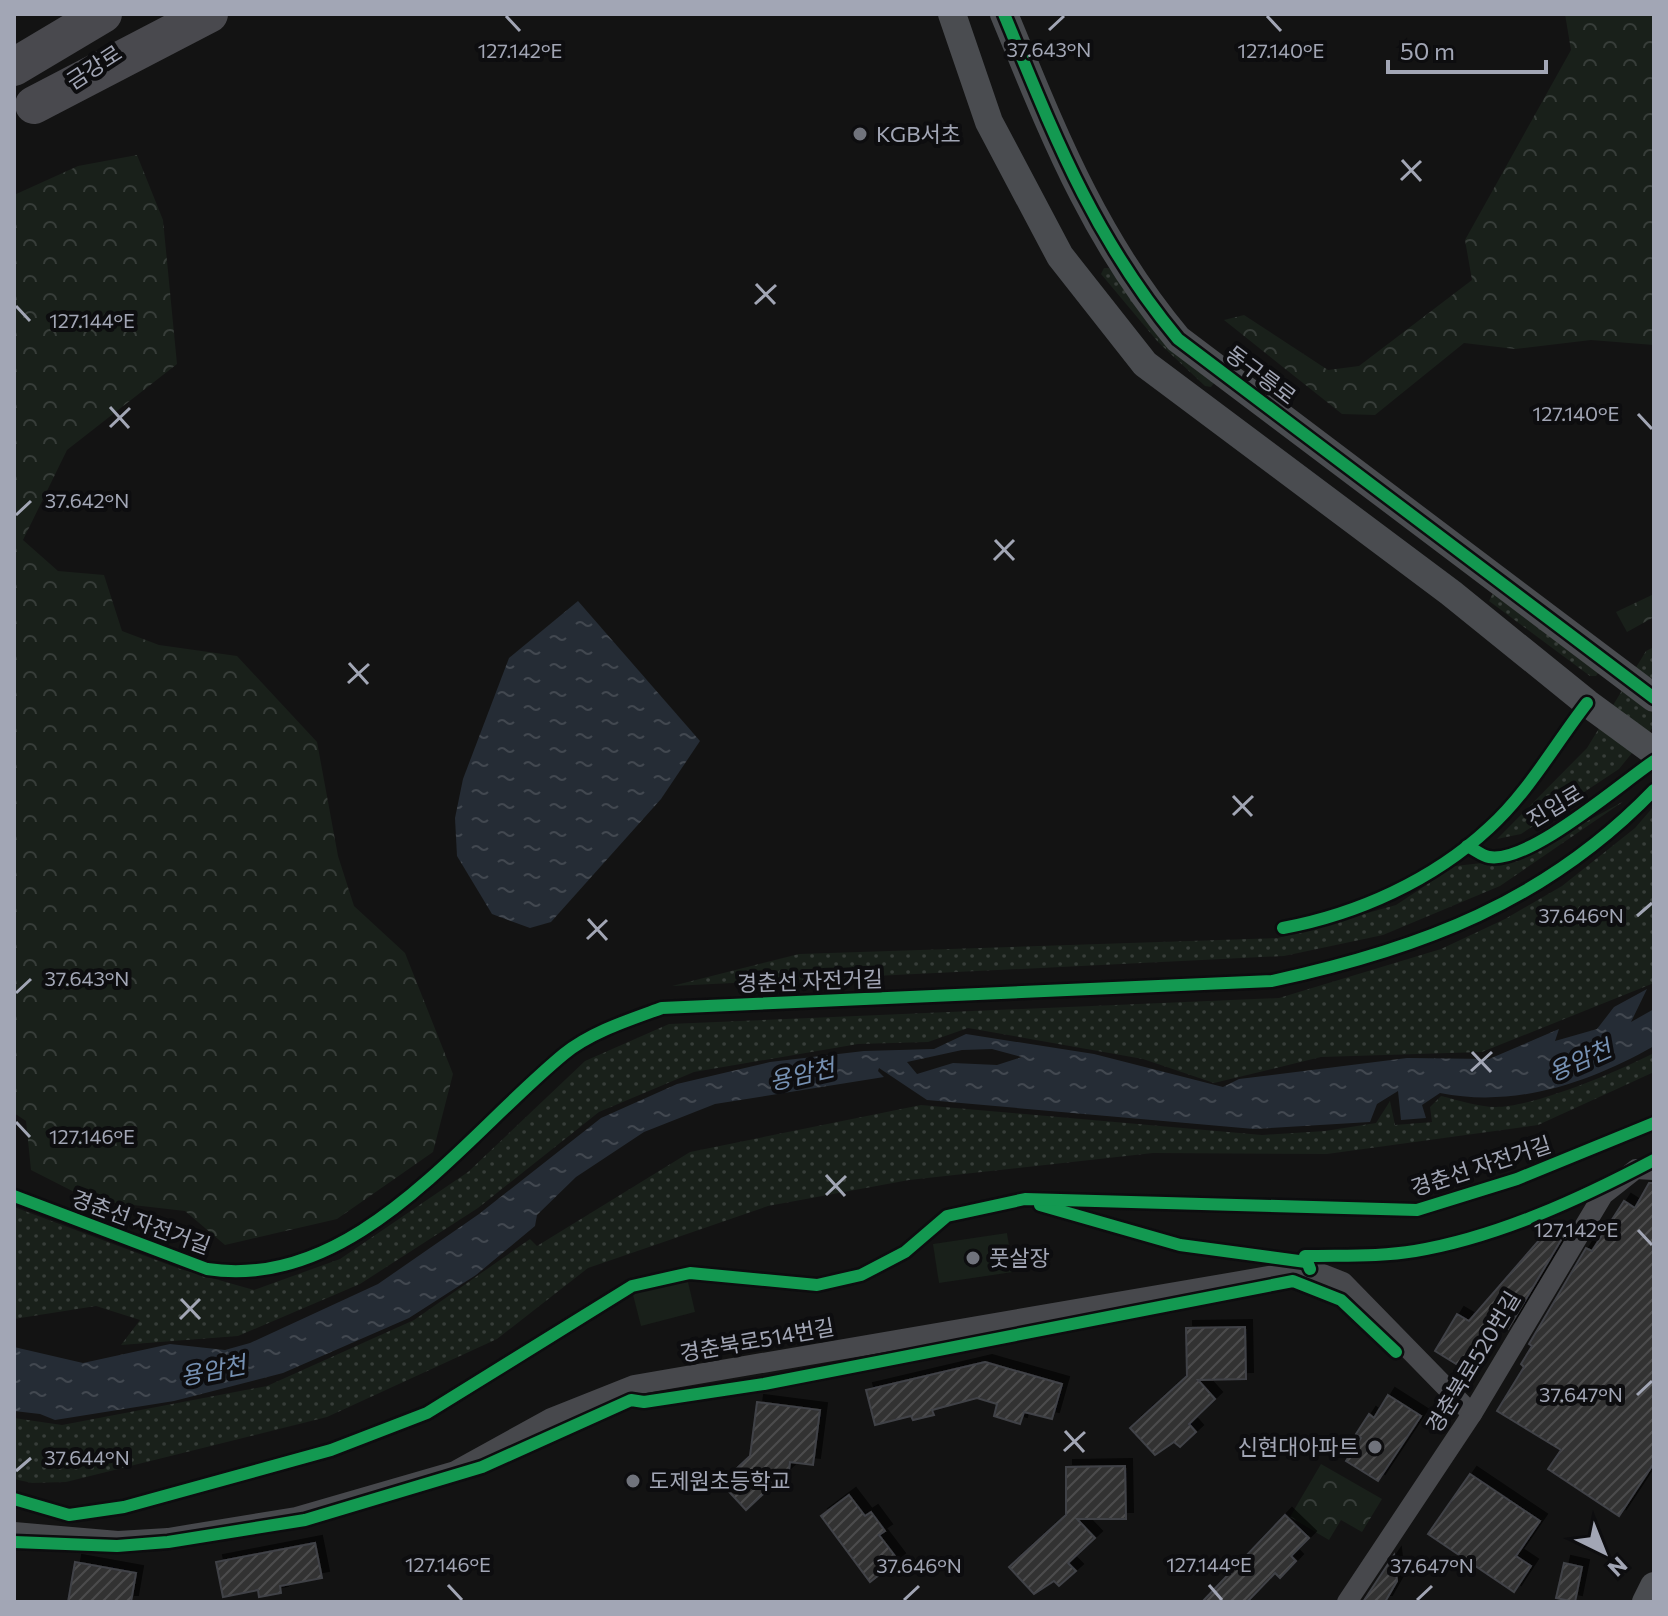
<svg xmlns="http://www.w3.org/2000/svg" width="1668" height="1616" font-family="Commissioner,'Noto Sans KR',sans-serif">
<style>
.grass{fill:url(#grass-dots)}
.forest{fill:url(#forest-crowns)}
.garden{fill:#19201a}
.water{fill:url(#water-ripples);fill-rule:evenodd}
.building{fill:url(#building-hatch);stroke:#414247;stroke-width:2;filter:url(#shadow)}
.lines{fill:none;stroke-linecap:round;stroke-linejoin:round}
.street{stroke:#47484c;stroke-width:20}
.secondary{stroke:#4a4c50;stroke-width:28}
.highway{stroke:#49494e;stroke-width:38}
.cycleway-casing{stroke:#0d0d0f;stroke-width:17}
.cycleway{stroke:#139951;stroke-width:12}
.ticks{fill:none;stroke:#a2a6b5;stroke-width:3}
.poi-dot{fill:#70737c;stroke:#0d0d0f;stroke-width:3}
.labels{text-anchor:middle;stroke-width:8;stroke-linejoin:round;paint-order:stroke}
.street-label{font-size:22px;fill:#a2a6b5;stroke:#0d0d0f}
.poi-label{font-size:22px;fill:#a2a6b5;stroke:#0d0d0f;text-anchor:start}
.water-label{font-size:24px;font-style:italic;fill:#7691b3;stroke:#0d0d0f}
.ticks-label{font-size:20px;text-anchor:middle;fill:#a2a6b5;stroke:#0d0d0f;stroke-width:8;stroke-linejoin:round;paint-order:stroke}
</style>
<defs>
<pattern id="grass-dots" width="8" height="8" patternUnits="userSpaceOnUse" patternTransform="scale(2)"><rect width="8" height="8" fill="#19201a"/><path d="M2 2h.1M6 6h.1" fill="none" stroke="#373d39" stroke-width="1.8" stroke-linecap="round"/></pattern>
<pattern id="forest-crowns" width="20" height="18" patternUnits="userSpaceOnUse" patternTransform="scale(2)"><rect width="20" height="18" fill="#19201a"/><path d="M2 6a3 3 0 1 1 6 0M12 15a3 3 0 1 1 6 0" fill="none" stroke="#373d39"/></pattern>
<pattern id="water-ripples" width="26" height="14" patternUnits="userSpaceOnUse" patternTransform="scale(2)"><rect width="26" height="14" fill="#252c35"/><path d="M2 4q2-2 4 0t4 0M15 11q2-2 4 0t4 0" fill="none" stroke="#424850"/></pattern>
<pattern id="building-hatch" width="6" height="6" patternUnits="userSpaceOnUse" patternTransform="scale(2)"><rect width="6" height="6" fill="#313132"/><path d="M-1 1l2-2M0 6l6-6M5 7l2-2" fill="none" stroke="#4c4c4d"/></pattern>
<filter id="shadow"><feDropShadow dx="7" dy="-7" stdDeviation="0" flood-color="#0009"/></filter>
</defs>
<rect width="100%" height="100%" fill="#131313"/>
<g class="grass">
<path d="M1104,268H1109L1137,304L1214,383L1211,387L1205,386L1158,342L1101,274Z"/>
<path d="M1493,593L1599,672L1596,676H1590L1489,601Z"/>
<path d="M1654,647V726L1619,769L1521,834L1497,839L1587,748L1646,651Z"/>
<path d="M1624,801L1500,886L1383,935L1284,956L672,986L799,954L1278,938L1396,905L1455,866L1518,859Z"/>
<path d="M1654,806V983L1482,1052L1321,1057L1214,1083L1143,1059L968,1028L928,1042L858,1044L694,1072L599,1112L478,1208L360,1284L238,1336L121,1345L140,1320L96,1306L14,1319V1207L180,1269L254,1290L340,1259L468,1172L585,1061L669,1024L1279,998L1441,949L1505,919L1562,886L1635,828Z"/>
<path d="M1654,1053V1072L1538,1125L1327,1154L1153,1153L909,1180L768,1206L588,1268L497,1339L327,1417L66,1482L32,1483L14,1479V1418L62,1425L267,1386L414,1320L530,1239L537,1246L690,1152L921,1105L1262,1135L1325,1131L1376,1123L1390,1101L1395,1125L1432,1122L1430,1107L1441,1096C1458,1100 1478,1107 1496,1107C1534,1107 1619,1071 1654,1053Z"/>
</g>
<g class="forest">
<path d="M1565,14H1654V345L1591,340L1515,349L1464,343L1375,415L1342,414L1224,320L1244,315L1328,370L1359,366L1472,280L1465,240L1571,50Z"/>
<path d="M137,155L163,220L177,364L67,450L23,540L58,571L104,575L122,631L159,645L237,656L317,742L338,856L354,906L405,953L453,1074L433,1152L337,1219L225,1245L185,1211L90,1200L31,1170L26,1121L14,1113V195L78,166Z"/>
<path d="M1654,594V617L1627,632L1616,612Z"/>
<path d="M1321,1464L1382,1499L1362,1532L1341,1520L1329,1540L1290,1517Z"/>
</g>
<g class="garden">
<path d="M1007,1233L1013,1272L939,1283L933,1244Z"/>
<path d="M685,1269L695,1312L641,1326L630,1283Z"/>
</g>
<g class="water">
<path d="M578,601L700,741L661,799L551,922L530,928L492,914L457,856L455,818L463,779L509,658Z"/>
<path d="M1647,989L1631,1022L1654,1009V1046C1589,1083 1515,1108 1440,1093L1422,1105L1426,1118L1401,1120L1398,1091L1377,1104L1370,1122L1254,1129L927,1100L879,1068L878,1071L884,1077L715,1104L644,1132L576,1177L537,1215L535,1226L476,1275L409,1318L283,1373L174,1401L55,1420L40,1414L14,1411V1347L83,1363L170,1344L225,1350L250,1343L378,1284L479,1214L601,1118L677,1084L770,1062L864,1051L934,1049L966,1034L1094,1054L1223,1087L1239,1079L1407,1058L1489,1059L1559,1029L1555,1041L1597,1029L1614,1007ZM992,1049L1022,1057L997,1065L953,1063L917,1074L907,1062L962,1050Z"/>
</g>
<g class="building">
<path d="M1649,1183H1654V1463L1619,1516L1548,1469L1561,1450L1497,1411L1524,1367L1521,1364L1532,1346L1529,1344L1586,1248L1592,1251L1624,1201L1635,1208Z"/>
<path d="M1564,1235L1508,1329L1500,1325L1471,1373L1435,1351L1457,1314L1469,1321L1541,1238Z"/>
<path d="M1245,1327L1246,1379L1198,1380L1215,1399L1189,1424L1196,1432L1180,1447L1174,1442L1155,1455L1130,1428L1187,1376L1186,1328Z"/>
<path d="M985,1362L1062,1384L1052,1419L1024,1412L1020,1424L994,1416L997,1404L977,1398L932,1410L934,1415L913,1420L911,1416L875,1425L866,1390Z"/>
<path d="M1388,1395L1421,1416L1378,1481L1346,1461L1361,1438L1356,1434L1369,1414L1374,1418Z"/>
<path d="M757,1402L820,1410L813,1465L790,1462L789,1470L746,1510L721,1483L750,1456Z"/>
<path d="M1125,1466L1126,1519H1077L1095,1538L1068,1563L1076,1571L1059,1586L1054,1581L1034,1594L1009,1567L1066,1515V1467Z"/>
<path d="M1470,1474L1540,1521L1516,1556L1531,1566L1514,1592L1428,1534Z"/>
<path d="M849,1495L865,1516L871,1512L885,1531L879,1535L898,1560L870,1582L821,1516Z"/>
<path d="M1285,1515L1309,1538L1291,1556L1296,1561L1280,1578L1275,1573L1247,1602H1202Z"/>
<path d="M315,1543L322,1578L280,1586L281,1593L259,1597L258,1590L223,1597L216,1562Z"/>
<path d="M1394,1555L1397,1581L1385,1602H1363Z"/>
<path d="M75,1562L136,1573L131,1602H68Z"/>
<path d="M1564,1563L1582,1567L1575,1602L1556,1598Z"/>
</g>
<g class="lines">
<g class="street">
<path d="M14,1532L118,1541L168,1538L296,1517L455,1471L551,1418L634,1385L1310,1269L1343,1282L1472,1414"/>
<path d="M1347,1602L1472,1414L1603,1195L1636,1169L1654,1170"/>
</g>
<g class="secondary">
<path d="M952,14L989,122L1060,256L1145,364L1451,593L1587,703L1654,752"/>
<path d="M1004,14C1054,135 1093,237 1178,339L1654,698"/>
<path d="M1646,1602L1654,1586"/>
</g>
<g class="highway">
<path d="M14,67L103,14"/>
<path d="M34,105L209,14"/>
</g>
<g class="cycleway-casing">
<g id="cycleway">
<path d="M1004,14C1054,135 1093,237 1178,339L1654,698"/>
<path d="M1467,846C1474,849 1482,856 1489,857C1529,864 1621,783 1654,761"/>
<path d="M1283,928C1358,914 1433,880 1489,828C1528,793 1555,744 1587,703"/>
<path d="M14,1196L207,1269C354,1292 463,1137 564,1054C591,1032 629,1020 662,1008L1272,981C1420,949 1546,902 1654,790"/>
<path d="M1040,1205L1180,1245L1306,1262"/>
<path d="M1310,1269L1305,1256C1341,1255 1380,1257 1415,1251C1498,1237 1580,1199 1654,1160"/>
<path d="M14,1499L69,1515L124,1507L331,1450L427,1413L632,1286L690,1273L817,1285L861,1275L905,1252L947,1216L1025,1199L1417,1210L1517,1179L1654,1123"/>
<path d="M14,1542L117,1546L168,1542L305,1520L482,1467L631,1400L644,1402L764,1384L1293,1281L1341,1300L1396,1352"/>
</g>
</g>
<use href="#cycleway" class="cycleway"/>
</g>
<path class="ticks" d="M506,16L520,31M1267,16L1281,31M1049,30L1064,16M1402,160L1421,181M1401,180L1421,161M756,284L775,304M755,304L776,285M16,306L30,321M110,407L129,428M1638,414L1652,429M110,427L130,408M16,515L31,501M995,540L1014,560M994,560L1014,540M349,663L368,684M348,683L369,664M1233,796L1252,816M1233,815L1253,796M1637,916L1652,903M588,919L607,940M587,939L607,920M16,993L31,979M1472,1052L1491,1072M1471,1071L1492,1052M16,1122L30,1137M826,1175L845,1196M826,1195L846,1176M1638,1230L1652,1245M181,1299L200,1319M180,1319L200,1299M1637,1395L1652,1381M1065,1431L1084,1452M1064,1451L1085,1432M16,1471L31,1458M448,1585L462,1600M1209,1585L1222,1600M904,1600L919,1586M1417,1600L1432,1586"/>
<g class="poi-dot">
<circle cx="860" cy="134" r="8"/>
<circle cx="973" cy="1258" r="8"/>
<circle cx="1375" cy="1447" r="8"/>
<circle cx="633" cy="1481" r="8"/>
</g>
<g class="labels">
<g class="street-label">
<text transform="translate(94 67) rotate(-33)" y="8">금강로</text>
<text transform="translate(1261 375) rotate(37)" y="8">동구릉로</text>
<text transform="translate(1555 806) rotate(-31)" y="8">진입로</text>
<text transform="translate(810 981) rotate(-2)" y="8">경춘선 자전거길</text>
<text transform="translate(1481 1166) rotate(-18)" y="8">경춘선 자전거길</text>
<text transform="translate(141 1222) rotate(20)" y="8">경춘선 자전거길</text>
<text transform="translate(757 1340) rotate(-10)" y="8">경춘북로514번길</text>
<text transform="translate(1473 1362) rotate(-59)" y="8">경춘북로520번길</text>
</g>
<g class="poi-label">
<text x="876" y="142">KGB서초</text>
<text x="989" y="1266">풋살장</text>
<text x="1359" y="1455" text-anchor="end">신현대아파트</text>
<text x="649" y="1489">도제원초등학교</text>
</g>
<g class="water-label">
<text transform="translate(1580 1061) rotate(-24)" y="8">용암천</text>
<text transform="translate(802 1075) rotate(-13)" y="8">용암천</text>
<text transform="translate(213 1371) rotate(-11)" y="8">용암천</text>
</g>
</g>
<g class="ticks-label">
<text x="1049" y="57">37.643°N</text>
<text x="520" y="58">127.142°E</text>
<text x="1281" y="58">127.140°E</text>
<text x="92" y="328">127.144°E</text>
<text x="1576" y="421">127.140°E</text>
<text x="87" y="508">37.642°N</text>
<text x="1581" y="923">37.646°N</text>
<text x="87" y="986">37.643°N</text>
<text x="92" y="1144">127.146°E</text>
<text x="1576" y="1237">127.142°E</text>
<text x="1581" y="1402">37.647°N</text>
<text x="87" y="1465">37.644°N</text>
<text x="448" y="1572">127.146°E</text>
<text x="1209" y="1572">127.144°E</text>
<text x="919" y="1573">37.646°N</text>
<text x="1432" y="1573">37.647°N</text>
</g>
<rect width="1668" height="1616" fill="none" stroke="#a2a6b5" stroke-width="32"/>
<g transform="translate(1604 1552) rotate(137)" stroke="#0d0d0f" stroke-width="6" paint-order="stroke">
<path d="M0-6L14 30L0 20L-14 30Z" fill="#a2a6b5"/>
<text y="-12" font-size="22" font-weight="bold" text-anchor="middle" fill="#a2a6b5">N</text>
</g>
<path d="M1388 60v12h158v-12" fill="none" stroke="#a2a6b5" stroke-width="4"/>
<text x="1400" y="60" font-size="24" fill="#a2a6b5" stroke="#0d0d0f" stroke-width="6" paint-order="stroke">50 m</text>
</svg>
